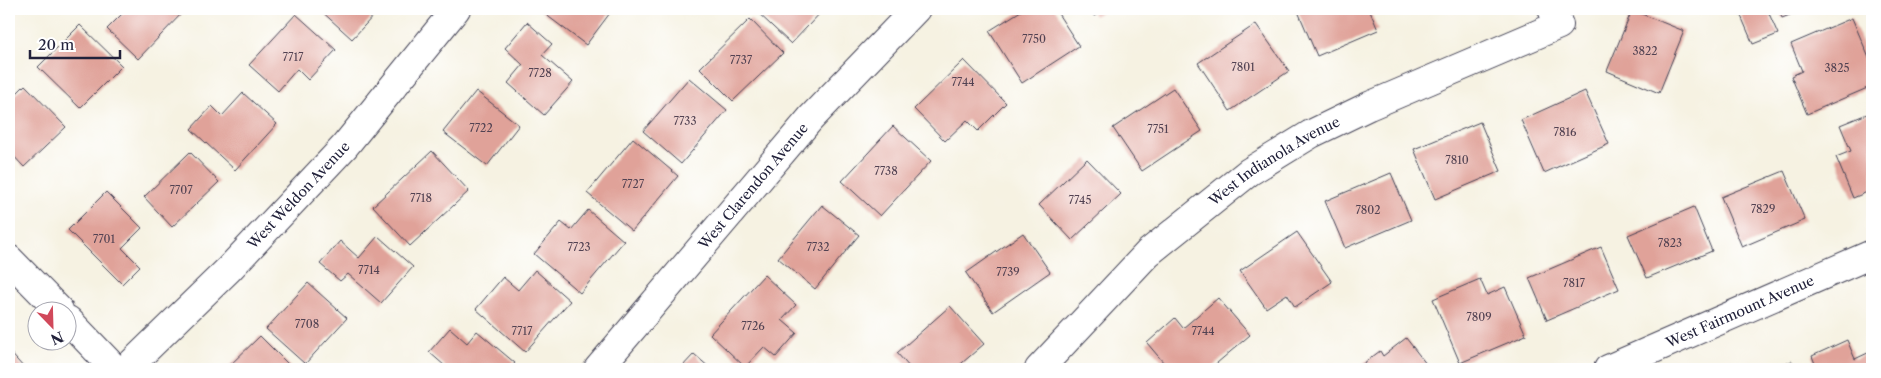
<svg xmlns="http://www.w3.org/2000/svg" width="1881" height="378" font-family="'Libre Caslon Text',serif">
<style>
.building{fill:#e0a299}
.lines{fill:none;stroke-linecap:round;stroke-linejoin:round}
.minor-casing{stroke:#424154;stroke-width:30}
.minor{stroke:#fff;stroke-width:28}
.labels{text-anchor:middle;stroke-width:5;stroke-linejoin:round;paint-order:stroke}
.number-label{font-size:11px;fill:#524252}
.street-label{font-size:14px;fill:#22223b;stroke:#fff}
</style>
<rect width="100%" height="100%" fill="#fff"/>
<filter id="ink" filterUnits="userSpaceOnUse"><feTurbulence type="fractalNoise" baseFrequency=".02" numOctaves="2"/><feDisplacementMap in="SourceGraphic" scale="10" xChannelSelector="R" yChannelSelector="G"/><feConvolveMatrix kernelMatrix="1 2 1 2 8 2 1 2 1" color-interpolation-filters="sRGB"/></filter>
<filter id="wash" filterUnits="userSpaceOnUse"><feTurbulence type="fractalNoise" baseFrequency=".0096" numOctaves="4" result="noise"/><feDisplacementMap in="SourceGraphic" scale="20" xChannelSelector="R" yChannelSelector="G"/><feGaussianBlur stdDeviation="1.12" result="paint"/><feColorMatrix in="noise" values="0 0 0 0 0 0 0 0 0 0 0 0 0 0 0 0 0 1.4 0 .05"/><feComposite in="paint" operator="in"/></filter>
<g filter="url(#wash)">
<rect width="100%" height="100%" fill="#f6f2e2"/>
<g id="blocks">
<g class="building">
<path d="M127,9H183L184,11L138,59L107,29Z"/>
<path d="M319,9H371L376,13L352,39Z"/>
<path d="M543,9H613L586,45L541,11Z"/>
<path d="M754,9H824L791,44Z"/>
<path d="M1024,9H1055L1079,46L1022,83L989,31Z"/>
<path d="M1090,9H1107L1094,16Z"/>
<path d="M1297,9H1369L1378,30L1317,56Z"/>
<path d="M1738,9H1767L1778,34L1753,44Z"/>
<path d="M1778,9H1805L1782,18Z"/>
<path d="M1632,10L1684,31L1659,93L1607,71Z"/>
<path d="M296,14L336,50L308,80L297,69L278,91L249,65Z"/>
<path d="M1852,18L1872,65V86L1807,114L1791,76L1802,71L1791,44Z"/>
<path d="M750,19L783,53L733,101L700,68Z"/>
<path d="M527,22L552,44L542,55L573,82L544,115L508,83L523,65L505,48Z"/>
<path d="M1256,24L1289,71L1230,111L1198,63Z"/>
<path d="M80,25L122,66L80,108L38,67Z"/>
<path d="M964,60L1006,103L978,131L967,120L945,141L914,109Z"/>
<path d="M689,78L727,110L681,164L643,131Z"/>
<path d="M25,85L66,127L24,167L9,151V101Z"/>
<path d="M1173,88L1202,131L1142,171L1113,128Z"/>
<path d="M476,91L519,125L487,166L443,132Z"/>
<path d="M1585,91L1609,144L1544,173L1521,120Z"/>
<path d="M243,93L277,124L235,170L191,129L212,106L222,116Z"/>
<path d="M1872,112V190L1853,198L1836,157L1851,151L1840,125Z"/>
<path d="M1480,122L1501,171L1435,199L1414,149Z"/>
<path d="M893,126L931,161L880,216L842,181Z"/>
<path d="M633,138L678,176L632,231L587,193Z"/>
<path d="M432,151L469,191L410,246L373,206Z"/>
<path d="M190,152L219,182L172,227L144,197Z"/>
<path d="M1087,159L1121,194L1072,240L1039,205Z"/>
<path d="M1784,171L1805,220L1742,247L1721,197Z"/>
<path d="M1391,173L1411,220L1345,248L1325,201Z"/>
<path d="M106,192L142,228L122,248L140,266L122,284L68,230Z"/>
<path d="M822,205L859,235L815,289L778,258Z"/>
<path d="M1694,207L1712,251L1647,278L1628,235Z"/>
<path d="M588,210L624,241L580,293L534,254L561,222L571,230Z"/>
<path d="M1297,232L1332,282L1295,307L1287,294L1266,308L1240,271Z"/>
<path d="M1023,233L1050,272L993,312L966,273Z"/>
<path d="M378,236L413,267L381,303L348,274L340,281L320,264L340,241L359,258Z"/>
<path d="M1601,247L1619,289L1547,320L1529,278Z"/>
<path d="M535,270L570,301L525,352L476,309L503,277L518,290Z"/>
<path d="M764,275L796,305L782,320L797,333L776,357L764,347L745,367L710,334Z"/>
<path d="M1480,279L1487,295L1505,287L1526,335L1460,363L1433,299Z"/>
<path d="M308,283L347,318L305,364L266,329Z"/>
<path d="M1218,298L1250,335L1210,369H1169L1147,343L1175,318L1183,328Z"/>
<path d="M950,306L984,344L955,369H911L897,353Z"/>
<path d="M450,328L467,343L477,331L515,363L510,369H442L445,366L429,352Z"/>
<path d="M260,336L293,369H226Z"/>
<path d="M1406,338L1430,369H1356L1380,351L1383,356Z"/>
<path d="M1847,340L1855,359L1872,351V369H1817L1812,356Z"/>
<path d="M9,351L25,369H9Z"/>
<path d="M694,354L711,369H680Z"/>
<path d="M1792,361L1796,369H1773Z"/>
</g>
</g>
</g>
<g filter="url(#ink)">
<use href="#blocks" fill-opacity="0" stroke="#424154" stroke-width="1"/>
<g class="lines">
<g class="minor-casing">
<g id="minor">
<path d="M9,259L59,310"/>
<path d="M68,320L115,369"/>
<path id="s1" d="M126,369L229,269L344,147L456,9"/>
<path id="s2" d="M598,369L811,118L916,9"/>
<path id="s3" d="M1039,369L1148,253L1249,172L1311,134L1369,106L1559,25L1552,9"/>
<path id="s4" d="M1608,369L1872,254"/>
</g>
</g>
<use href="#minor" class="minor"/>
</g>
</g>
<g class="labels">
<g class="number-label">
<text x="1034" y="43">7750</text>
<text x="1645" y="55">3822</text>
<text x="293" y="61">7717</text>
<text x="741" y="64">7737</text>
<text x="1243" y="71">7801</text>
<text x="1837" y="72">3825</text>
<text x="540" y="77">7728</text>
<text x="963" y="86">7744</text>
<text x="685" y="125">7733</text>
<text x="481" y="132">7722</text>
<text x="1158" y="133">7751</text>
<text x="1565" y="136">7816</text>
<text x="1457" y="164">7810</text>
<text x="886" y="175">7738</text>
<text x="633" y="188">7727</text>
<text x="181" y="194">7707</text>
<text x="421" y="202">7718</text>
<text x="1080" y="204">7745</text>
<text x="1763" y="213">7829</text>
<text x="1368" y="214">7802</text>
<text x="104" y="243">7701</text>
<text x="1670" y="247">7823</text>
<text x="579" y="251">7723</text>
<text x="818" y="251">7732</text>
<text x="369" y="274">7714</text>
<text x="1008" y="276">7739</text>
<text x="1574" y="287">7817</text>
<text x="1479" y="321">7809</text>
<text x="307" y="328">7708</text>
<text x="753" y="330">7726</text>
<text x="522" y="335">7717</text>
<text x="1203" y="335">7744</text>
</g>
<g class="street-label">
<text dy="5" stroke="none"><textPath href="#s3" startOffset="316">West Indianola Avenue</textPath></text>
<text dy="5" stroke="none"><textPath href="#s2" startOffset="240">West Clarendon Avenue</textPath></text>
<text dy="5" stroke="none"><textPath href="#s1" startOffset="245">West Weldon Avenue</textPath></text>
<text dy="5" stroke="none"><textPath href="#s4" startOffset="144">West Fairmount Avenue</textPath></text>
</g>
</g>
<rect width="1881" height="378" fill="none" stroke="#fff" stroke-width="30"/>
<g transform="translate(52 326) rotate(157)"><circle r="24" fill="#ffffff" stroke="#a7a7b1"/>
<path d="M0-4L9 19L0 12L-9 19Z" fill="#d1495b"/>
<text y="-8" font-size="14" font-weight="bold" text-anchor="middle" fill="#22223b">N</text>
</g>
<path d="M30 50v8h90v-8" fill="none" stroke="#22223b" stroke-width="2.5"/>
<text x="38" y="50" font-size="15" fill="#22223b" stroke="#ffffff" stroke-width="4" paint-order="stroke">20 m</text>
</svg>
